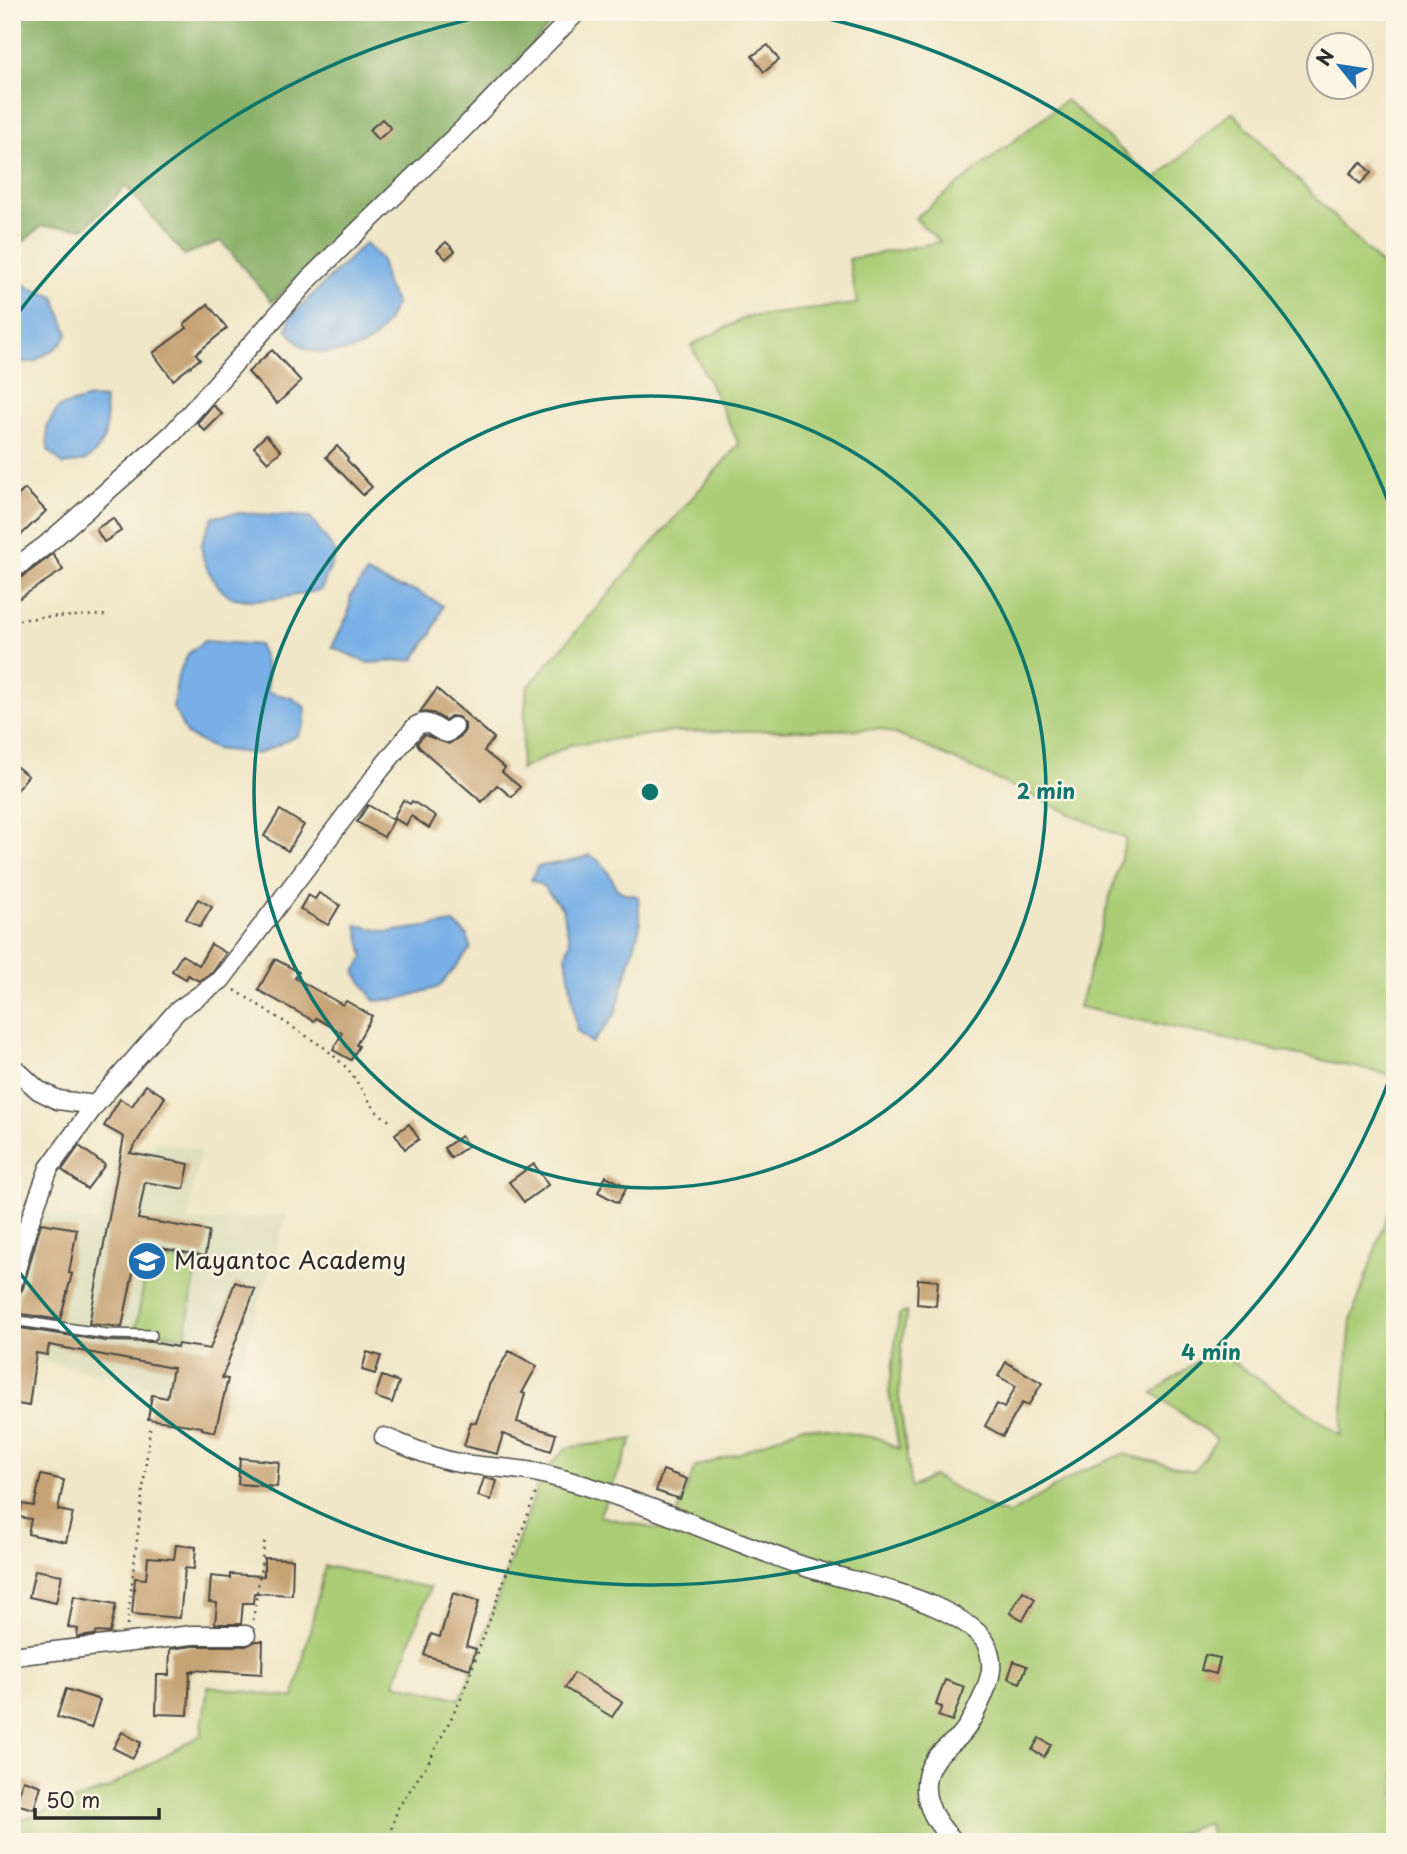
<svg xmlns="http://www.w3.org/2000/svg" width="1407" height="1854" font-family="'Playpen Sans',sans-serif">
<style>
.built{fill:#dbdebd}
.green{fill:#abcd76;stroke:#6b7c50;stroke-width:2}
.forest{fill:#88b067;stroke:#5a6e49;stroke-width:2}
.water{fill:#77afe6;stroke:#516d88;stroke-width:2}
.building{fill:#c6a374}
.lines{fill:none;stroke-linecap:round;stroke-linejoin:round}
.service-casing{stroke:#494743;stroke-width:12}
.minor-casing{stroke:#494743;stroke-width:21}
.path{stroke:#494743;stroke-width:2.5;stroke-dasharray:2 5;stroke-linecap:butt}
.service{stroke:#fff;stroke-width:9}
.minor{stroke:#fff;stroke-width:18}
.ring{fill:none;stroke:#0f766e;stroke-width:3.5}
.labels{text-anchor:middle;stroke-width:5;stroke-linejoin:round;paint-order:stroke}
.poi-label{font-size:24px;fill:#2b2b2b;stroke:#fcf5e5;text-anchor:start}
.centre{fill:#0f766e;stroke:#fcf5e5;stroke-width:3.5}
.ring-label{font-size:21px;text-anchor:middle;font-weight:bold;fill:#0f766e;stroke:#fcf5e5;stroke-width:5;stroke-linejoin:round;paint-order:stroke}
</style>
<rect width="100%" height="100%" fill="#fcf5e5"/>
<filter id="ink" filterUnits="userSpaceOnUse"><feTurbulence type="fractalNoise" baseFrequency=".0143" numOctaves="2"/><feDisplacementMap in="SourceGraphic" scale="14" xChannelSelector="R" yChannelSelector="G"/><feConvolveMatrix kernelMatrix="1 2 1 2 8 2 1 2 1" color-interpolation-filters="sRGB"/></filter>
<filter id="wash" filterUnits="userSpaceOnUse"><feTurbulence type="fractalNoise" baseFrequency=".00686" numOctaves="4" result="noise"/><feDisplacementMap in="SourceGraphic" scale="28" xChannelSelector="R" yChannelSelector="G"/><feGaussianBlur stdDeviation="1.57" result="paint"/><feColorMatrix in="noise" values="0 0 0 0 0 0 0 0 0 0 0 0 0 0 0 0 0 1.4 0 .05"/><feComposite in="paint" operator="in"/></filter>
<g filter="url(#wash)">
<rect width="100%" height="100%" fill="#f0e6c8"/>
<path class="built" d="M156,1142L200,1150L188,1221H223L287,1214L228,1405L12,1353V1299L36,1210L99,1224L119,1145L149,1149Z"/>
<g class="green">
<path d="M1066,100L1155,180L1232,112L1395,279V1076L1079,1007L1126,839L913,741L881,729L668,732L570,745L520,770L527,688L739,444L691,345L747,317L857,304L849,259L940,242L915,218Z"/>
<path d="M1395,1193V1842H1213L1208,1823L1154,1842H12V1823L106,1789L201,1735L208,1686L294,1698L325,1566L430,1588L395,1683L461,1699L542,1474L566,1448L633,1439L599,1516L670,1532L695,1467L740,1453L803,1426L878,1438L899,1449L889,1392L899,1315L907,1312L902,1342L899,1397L911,1488L933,1476L996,1511L1010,1514L1082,1471L1123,1454L1194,1471L1217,1439L1153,1393L1214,1349L1341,1435L1351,1320Z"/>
<path d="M149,1255L197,1264L185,1337L136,1328Z"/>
</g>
<path class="forest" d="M26,12H561L461,125L272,302L221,241L184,255L126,186L85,228L42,226L12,251V45Z"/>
<g class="water">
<path d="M365,243L381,259L386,284L396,304C389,318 381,335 367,344C353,353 322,355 307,349C299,345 293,337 287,330L290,317Z"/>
<path d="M19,280L30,288L54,296L68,334C55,354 50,349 34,362H18L12,348L18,329L12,326V288L18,286Z"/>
<path d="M90,398L104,399C108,422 109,446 86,460C81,463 70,463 64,465L48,450L47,426L59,407Z"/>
<path d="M238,513L310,517L336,553L321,590C295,595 261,604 235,598C223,595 215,582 209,572C197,548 201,540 213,517Z"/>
<path d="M367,573L394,586L417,591L443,606L433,631L414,660L368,663L332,647L348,615L351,595Z"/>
<path d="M204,641L259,645L267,668L268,692L292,698L306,708L304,725L297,736L258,754L215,749L187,735L173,707L178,675L188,654Z"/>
<path d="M590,855C604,863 610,873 616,888L626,894L638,896L640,926L615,1015L592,1043L577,1031L566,955L570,942L562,908L543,886L531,880L537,867C554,862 574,863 590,855Z"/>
<path d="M454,923L467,935L471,948L439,987L399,999L375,1001L355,972L364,957L357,925L387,932Z"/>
</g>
<g id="blocks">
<g class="building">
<path d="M768,45L779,60L764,72L752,56Z"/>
<path d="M382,119L391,128L378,140L369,130Z"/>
<path d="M1361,162L1371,173L1360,184L1350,173Z"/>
<path d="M446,242L455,251L446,259L437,250Z"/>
<path d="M208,304L227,328L196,354L200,359L173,380L153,353L187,328L184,324Z"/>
<path d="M272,350L301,381L277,404L248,372Z"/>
<path d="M213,405L222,414L205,431L197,423Z"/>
<path d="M266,435L281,451L268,462L254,447Z"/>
<path d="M337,446L348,458L347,460L372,487L363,495L326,457Z"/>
<path d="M25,489L46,511L20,536L12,528V501Z"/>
<path d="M113,518L121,531L104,542L96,529Z"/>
<path d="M53,554L63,570L12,603V581L19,579Z"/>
<path d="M437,689L494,738L484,751L505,768L502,772L520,787L512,797L497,785L482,802L420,748L417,743L424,735L449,744L461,736L465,730V724L458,717L451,716L445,720L433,713L420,712Z"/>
<path d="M12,763L28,776L12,796Z"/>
<path d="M403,800L410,804L412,801L436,816L429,828L411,816L406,825L393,818Z"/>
<path d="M368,805L394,820L384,837L357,822Z"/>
<path d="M280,810L304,825L288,851L264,836Z"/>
<path d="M319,893L340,905L328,925L300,909L308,895L315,899Z"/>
<path d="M198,899L212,907L200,927L186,919Z"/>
<path d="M211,944L226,953L213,972L199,981L188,975L186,979L172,971L182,955L199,965Z"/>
<path d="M275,959L299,972L295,978L343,1005L346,1001L372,1016L356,1045L359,1046L351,1060L333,1050L342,1033L316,1018L314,1021L258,990Z"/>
<path d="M146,1085L165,1097L130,1153L189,1164L184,1189L145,1182L138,1219L209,1231L205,1256L139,1244L122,1327L89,1324L124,1137L104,1126L120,1099L132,1106Z"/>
<path d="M409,1124L419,1139L405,1149L395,1134Z"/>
<path d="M461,1136L468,1146L451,1158L444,1148Z"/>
<path d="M79,1146L105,1165L87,1189L62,1170Z"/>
<path d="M534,1164L548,1185L524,1202L509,1182Z"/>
<path d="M606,1176L627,1187L618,1203L598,1192Z"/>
<path d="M41,1223L77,1229L69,1273L72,1274L60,1320L15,1313L19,1294L23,1288Z"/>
<path d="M918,1279L938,1281L936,1306L917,1304Z"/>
<path d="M235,1282L255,1289L222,1378L228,1379L215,1432L202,1429V1427L148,1419L152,1395L167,1398L173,1368L49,1345L47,1355L36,1353L29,1406L12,1403L13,1327L106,1341L152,1342L177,1347L178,1344L210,1349Z"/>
<path d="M509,1351L537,1366L522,1393L525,1394L517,1422L556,1434L551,1451L503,1434L497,1454L464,1446L471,1422L476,1423L489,1385Z"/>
<path d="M367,1352L381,1356L375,1374L362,1370Z"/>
<path d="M1006,1362L1042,1383L1028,1406L1022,1403L1003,1436L985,1426L997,1404L1004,1408L1016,1386L998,1376Z"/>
<path d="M382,1376L399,1382L392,1403L375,1397Z"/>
<path d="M240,1458L279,1462L277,1487L238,1484Z"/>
<path d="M663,1470L687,1479L680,1499L656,1491Z"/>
<path d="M41,1475L64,1480L58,1510L73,1513L66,1542L28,1534L31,1519L19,1517L22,1504L34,1506Z"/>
<path d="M484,1478L497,1481L491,1500L478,1496Z"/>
<path d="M176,1545L196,1547L194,1569L185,1568L180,1618L132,1614L135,1578L146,1579L148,1557L174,1559Z"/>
<path d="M264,1558L293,1559L292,1595L254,1593L253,1603H243L241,1624H215L217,1603L209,1602L211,1576L230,1578V1574L264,1576Z"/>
<path d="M35,1570L62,1575L56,1603L29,1597Z"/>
<path d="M1023,1591L1035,1599L1023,1620L1010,1613Z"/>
<path d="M453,1593L479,1601L466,1646L476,1649L470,1669L424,1655L431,1634L440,1637Z"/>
<path d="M74,1596L116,1604L110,1633L96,1632L95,1635L77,1637L78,1629L68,1627Z"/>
<path d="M256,1641H263L262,1674L193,1670V1672H190L188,1715L156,1714L157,1675H169L170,1649L193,1646H246Z"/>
<path d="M1205,1655L1220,1658L1216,1674L1201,1670Z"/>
<path d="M1014,1661L1027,1666L1020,1683L1008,1678Z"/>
<path d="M574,1673L622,1702L612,1717L565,1688Z"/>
<path d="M945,1680L965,1687L952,1721L938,1716L942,1707L936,1705Z"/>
<path d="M66,1689L100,1700L91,1728L57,1717Z"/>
<path d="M122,1732L141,1743L133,1758L113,1748Z"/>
<path d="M1039,1738L1051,1745L1044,1757L1032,1750Z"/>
<path d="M23,1780L41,1786L34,1809L16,1804Z"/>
</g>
</g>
</g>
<g filter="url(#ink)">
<use href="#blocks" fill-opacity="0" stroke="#494743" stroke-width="2"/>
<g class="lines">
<g class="service-casing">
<path id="service" d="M12,1320L107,1334L152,1335"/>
</g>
<g class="minor-casing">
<g id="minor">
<path d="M12,570L46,545L172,434L309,279L463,129L577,12"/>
<path d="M12,1066L38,1090L58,1100L95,1105"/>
<path d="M12,1285L28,1226L49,1168L95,1105L177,1011L221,980L380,770L416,726C430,718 434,730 447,733L454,727"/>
<path d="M384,1437C407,1446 429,1457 454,1462C483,1468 514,1467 543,1474C634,1496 720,1538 809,1568C850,1581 896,1589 936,1607C951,1614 974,1626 984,1640C989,1647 992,1661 991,1670C989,1687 971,1725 959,1737C951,1744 943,1749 936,1758C914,1787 931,1820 955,1842"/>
<path d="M12,1656L192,1635H246"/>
</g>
</g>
<g class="path">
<path d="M12,621L42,617L109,615"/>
<path d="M235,990L325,1048L348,1069L376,1111L392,1123"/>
<path d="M253,1620L265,1539"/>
<path d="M127,1625L150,1429"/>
<path d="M387,1842L398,1808L428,1763L461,1699L537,1489"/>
</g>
<use href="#service" class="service"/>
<use href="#minor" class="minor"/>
</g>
</g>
<g class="ring">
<circle cx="650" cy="792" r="396"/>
<path d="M1393 1070A793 793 0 0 1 13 1264M13 320A793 793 0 0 1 505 12M795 12A793 793 0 0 1 1393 514"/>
</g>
<defs>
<g id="school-disc" transform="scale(2.0125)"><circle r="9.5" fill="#1f6fb2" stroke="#fcf5e5"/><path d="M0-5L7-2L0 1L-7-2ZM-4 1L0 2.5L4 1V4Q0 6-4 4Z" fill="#fff"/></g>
</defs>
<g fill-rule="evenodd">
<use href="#school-disc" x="147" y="1261"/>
</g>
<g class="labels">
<g class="poi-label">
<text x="174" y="1269">Mayantoc Academy</text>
</g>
</g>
<circle cx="650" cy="792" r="10" class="centre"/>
<g class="ring-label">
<text x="1046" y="799">2 min</text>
<text x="1211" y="1360">4 min</text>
</g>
<rect width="1407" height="1854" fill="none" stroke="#fcf5e5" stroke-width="42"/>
<g transform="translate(1340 66) rotate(300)"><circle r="33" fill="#fcf5e5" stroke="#a8a49b" stroke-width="2"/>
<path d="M0-5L12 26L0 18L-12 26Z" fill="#1f6fb2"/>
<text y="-10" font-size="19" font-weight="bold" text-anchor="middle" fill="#2b2b2b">N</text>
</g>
<path d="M35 1808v10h124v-10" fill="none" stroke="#2b2b2b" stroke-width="3.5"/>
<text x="46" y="1808" font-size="21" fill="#2b2b2b" stroke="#fcf5e5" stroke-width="5" paint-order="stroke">50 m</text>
</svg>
